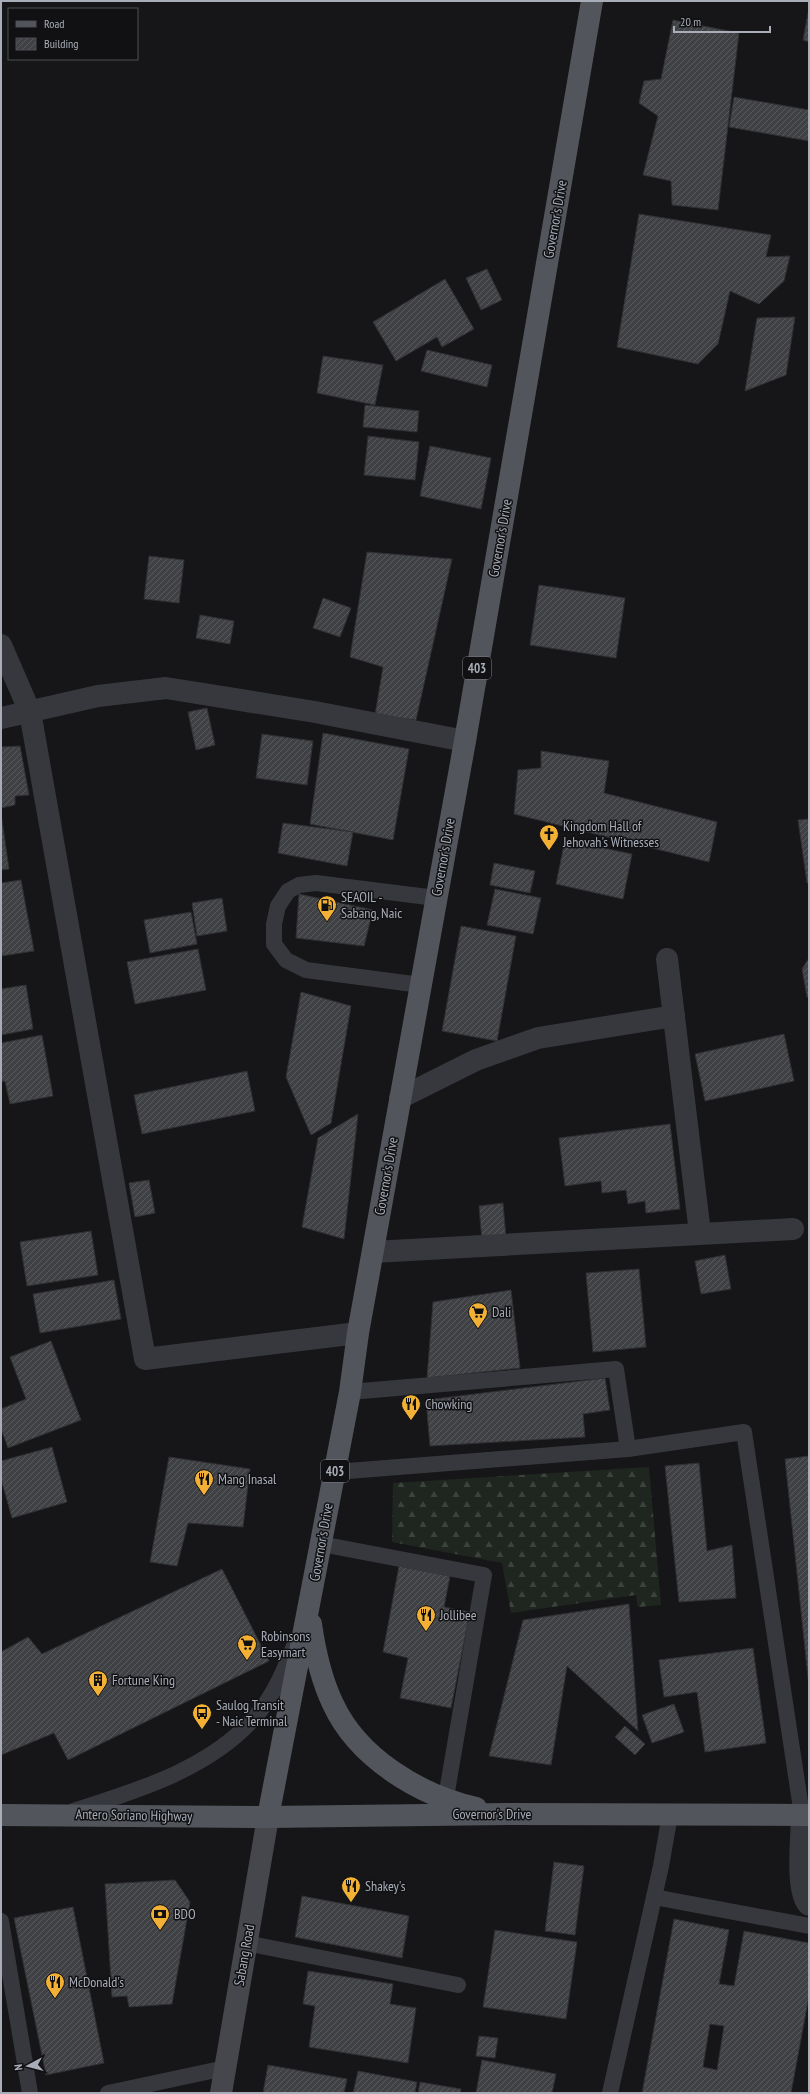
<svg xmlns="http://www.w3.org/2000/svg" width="810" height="2094" font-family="'PT Sans Narrow',sans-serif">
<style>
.forest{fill:url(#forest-firs)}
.building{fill:url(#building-hatch);stroke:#303034;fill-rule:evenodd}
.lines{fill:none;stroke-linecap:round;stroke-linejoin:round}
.service{stroke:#37383d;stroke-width:16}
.minor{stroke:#37383d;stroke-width:22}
.secondary{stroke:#45474d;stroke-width:22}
.primary{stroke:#53555c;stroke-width:22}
.labels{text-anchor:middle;stroke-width:3;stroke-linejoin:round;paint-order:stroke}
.shield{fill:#111113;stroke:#7b7e86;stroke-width:1}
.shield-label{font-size:13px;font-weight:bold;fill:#a8adb8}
.street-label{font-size:14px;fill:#a8adb8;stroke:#111113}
.poi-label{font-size:14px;fill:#a8adb8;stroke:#111113;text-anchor:start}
</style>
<defs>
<pattern id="forest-firs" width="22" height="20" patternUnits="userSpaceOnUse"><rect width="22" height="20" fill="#1e261f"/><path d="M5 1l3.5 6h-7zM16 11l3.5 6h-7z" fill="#3c433d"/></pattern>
<pattern id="building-hatch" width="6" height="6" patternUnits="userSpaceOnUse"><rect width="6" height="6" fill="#404145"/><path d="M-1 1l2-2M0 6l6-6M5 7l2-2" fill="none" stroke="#595a5e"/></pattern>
</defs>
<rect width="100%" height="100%" fill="#161618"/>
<path class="forest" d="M649,1467L661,1605L638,1607L636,1595L511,1613L502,1563L392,1542L393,1483Z"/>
<g class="building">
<path d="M809,8V42L803,40Z"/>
<path d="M673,20L739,33L718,210L672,205L671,181L643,175L658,116L639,103L644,81L661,79Z"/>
<path d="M734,97L809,110V141L729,127Z"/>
<path d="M639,214L771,235L766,257L790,256L784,281L759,304L730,291L718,344L698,364L617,347Z"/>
<path d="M487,269L502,300L481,310L466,278Z"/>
<path d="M445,279L474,329L442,347L437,337L396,361L373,322Z"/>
<path d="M795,317L786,375L745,391L757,318Z"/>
<path d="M427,350L492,365L487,387L421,371Z"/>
<path d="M323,356L383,365L375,405L317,393Z"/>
<path d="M365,405L419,411L417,432L363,427Z"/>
<path d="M368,436L419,442L415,480L364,475Z"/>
<path d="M430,446L491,458L481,509L420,496Z"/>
<path d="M367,552L452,559L416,720L375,715L383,667L350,657Z"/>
<path d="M149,556L184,560L179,603L144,599Z"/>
<path d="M539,585L625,598L616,658L530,645Z"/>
<path d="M323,598L351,608L340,637L313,628Z"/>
<path d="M200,615L234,621L230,644L196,638Z"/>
<path d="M207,708L215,745L196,750L188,712Z"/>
<path d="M323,733L409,749L393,840L310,824Z"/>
<path d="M262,734L313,741L307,785L256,778Z"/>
<path d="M20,746L29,795L15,796V805L1,808V747Z"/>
<path d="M541,751L609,761L604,793L717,822L709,862L514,814L518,770L541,768Z"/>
<path d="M1,813L9,869L1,870Z"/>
<path d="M809,819V883H807L798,820Z"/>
<path d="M283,823L353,832L347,866L278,853Z"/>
<path d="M565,840L632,854L623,899L556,884Z"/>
<path d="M494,863L535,871L530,893L490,885Z"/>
<path d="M21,880L34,951L1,956V883Z"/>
<path d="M495,889L541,898L533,934L487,925Z"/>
<path d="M299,894L373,910L364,946L296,938Z"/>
<path d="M222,898L227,931L197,936L192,903Z"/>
<path d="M191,912L197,944L150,953L144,920Z"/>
<path d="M461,926L516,936L497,1041L442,1031Z"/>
<path d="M198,949L206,990L135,1004L127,962Z"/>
<path d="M809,958V998L807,997L802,969Z"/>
<path d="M26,985L33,1029L1,1035V989Z"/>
<path d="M301,992L351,1006L331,1123L311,1135L286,1077Z"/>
<path d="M784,1034L794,1081L705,1101L695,1054Z"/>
<path d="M42,1035L53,1096L10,1104L5,1081L1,1082V1043Z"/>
<path d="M247,1071L255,1111L142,1134L134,1095Z"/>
<path d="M358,1114L344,1239L302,1227L318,1138Z"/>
<path d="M670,1124L680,1209L646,1213L645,1201L628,1204L626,1190L602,1193L601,1181L565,1186L559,1138Z"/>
<path d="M149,1180L155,1213L135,1217L129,1183Z"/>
<path d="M503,1203L506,1238L482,1241L479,1206Z"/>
<path d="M91,1231L98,1275L27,1286L20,1242Z"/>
<path d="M725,1255L731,1289L701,1294L695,1261Z"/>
<path d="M639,1269L646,1347L593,1352L586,1273Z"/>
<path d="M114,1280L121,1319L40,1333L33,1294Z"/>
<path d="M511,1290L520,1368L427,1378L433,1302Z"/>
<path d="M51,1341L81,1420L8,1448L1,1429V1409L26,1399L10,1357Z"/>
<path d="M605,1378L610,1410L583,1414L585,1437L430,1446L426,1400Z"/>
<path d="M52,1447L67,1502L12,1518L1,1479V1461Z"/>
<path d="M809,1456V1687L785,1459Z"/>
<path d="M169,1457L250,1469L243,1527L188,1523L177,1566L150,1562Z"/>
<path d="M699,1463L707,1551L732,1545L736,1598L679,1602L665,1466Z"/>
<path d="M399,1566L450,1576L444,1607L470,1612L451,1708L400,1698L408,1658L383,1652Z"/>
<path d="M222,1569L269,1661L68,1760L54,1733L1,1755V1652L28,1637L42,1654Z"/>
<path d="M629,1604L638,1731L567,1666L551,1765L489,1756L523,1620Z"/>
<path d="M753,1648L766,1743L705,1752L697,1692L664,1697L659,1660Z"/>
<path d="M674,1704L684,1732L652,1743L642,1715Z"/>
<path d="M625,1726L645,1744L635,1755L615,1737Z"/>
<path d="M554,1862L584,1866L575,1935L545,1931Z"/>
<path d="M175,1880L190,1902L172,2004L129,2007L127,1996L112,1997L105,1884Z"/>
<path d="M302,1896L409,1916L402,1958L295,1937Z"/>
<path d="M73,1907L104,2063L46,2075L14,1918Z"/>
<path d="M674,1919L729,1930L719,1984L734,1986L744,1931L809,1943V1996L791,2093H642ZM710,2024L724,2026L717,2070L703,2067Z"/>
<path d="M495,1930L577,1942L566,2019L483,2007Z"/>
<path d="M308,1971L393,1984L390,2004L416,2008L408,2063L309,2047L315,2006L303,2004Z"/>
<path d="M479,2036L498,2038L495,2058L476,2056Z"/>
<path d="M482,2060L556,2074L552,2093H476Z"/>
<path d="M268,2065L347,2079L344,2093H263Z"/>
<path d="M358,2071L417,2082L415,2093H353Z"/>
<path d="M420,2082L461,2089L460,2093H418Z"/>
</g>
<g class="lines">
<g class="service">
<path d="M421,985L306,970L286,960L274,944V924L278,906L288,891L299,885L316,883L436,898"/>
<path d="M350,1392L616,1369L628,1449"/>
<path d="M335,1472L628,1449L744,1432L802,1815"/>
<path d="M321,1544L484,1575L444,1809"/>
<path d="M73,1811C136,1791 210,1769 255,1717C273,1697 284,1671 294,1646"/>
<path d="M654,1897L809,1926"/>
<path d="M1,1921L30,2093"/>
<path d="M246,1943L458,1985"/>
<path d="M108,2093L225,2068"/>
<path d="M610,2093L661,1866L670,1815"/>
</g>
<g class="minor">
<path d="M1,645L30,712L145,1359L358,1333"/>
<path d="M1,718L98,696L166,688L315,712L465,741"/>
<path d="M667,959L700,1233"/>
<path d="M400,1098L476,1060L538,1038L674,1016"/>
<path d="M373,1252L793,1229"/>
<path d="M802,1815C802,1835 795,1892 809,1905"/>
</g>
<path class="secondary" d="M221,2093L268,1817"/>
<g class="primary">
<path d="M311,1624C315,1652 321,1679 333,1704C358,1758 419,1795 476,1808"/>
<path d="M1,1815L268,1817L507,1814L809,1815"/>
<path d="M268,1817L350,1392L358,1333L465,741L592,1"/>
</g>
</g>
<defs>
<g id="church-pin" transform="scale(1)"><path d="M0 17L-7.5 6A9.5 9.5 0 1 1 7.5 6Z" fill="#f2b134" stroke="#111113"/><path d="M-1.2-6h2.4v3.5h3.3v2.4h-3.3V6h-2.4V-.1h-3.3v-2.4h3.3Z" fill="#111"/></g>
<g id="fuel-pin" transform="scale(1)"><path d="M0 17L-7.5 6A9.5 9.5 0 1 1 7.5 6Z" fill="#f2b134" stroke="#111113"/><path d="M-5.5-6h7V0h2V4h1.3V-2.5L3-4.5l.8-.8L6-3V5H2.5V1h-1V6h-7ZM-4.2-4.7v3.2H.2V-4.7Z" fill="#111"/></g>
<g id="supermarket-pin" transform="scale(1)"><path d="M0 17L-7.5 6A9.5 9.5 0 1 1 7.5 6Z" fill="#f2b134" stroke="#111113"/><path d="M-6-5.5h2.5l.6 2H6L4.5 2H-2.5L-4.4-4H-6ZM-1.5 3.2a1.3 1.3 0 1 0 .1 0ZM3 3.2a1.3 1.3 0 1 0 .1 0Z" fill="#111"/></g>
<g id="restaurant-pin" transform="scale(1)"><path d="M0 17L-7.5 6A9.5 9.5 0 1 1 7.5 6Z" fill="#f2b134" stroke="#111113"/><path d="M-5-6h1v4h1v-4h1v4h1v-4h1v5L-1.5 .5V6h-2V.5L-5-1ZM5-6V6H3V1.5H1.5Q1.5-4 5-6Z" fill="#111"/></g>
<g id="building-pin" transform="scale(1)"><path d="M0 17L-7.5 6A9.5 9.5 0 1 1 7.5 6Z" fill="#f2b134" stroke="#111113"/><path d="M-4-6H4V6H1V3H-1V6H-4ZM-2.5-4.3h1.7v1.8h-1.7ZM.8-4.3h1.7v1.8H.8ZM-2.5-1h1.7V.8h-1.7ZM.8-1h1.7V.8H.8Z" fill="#111"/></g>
<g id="bus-pin" transform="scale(1)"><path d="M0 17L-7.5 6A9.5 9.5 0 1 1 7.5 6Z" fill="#f2b134" stroke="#111113"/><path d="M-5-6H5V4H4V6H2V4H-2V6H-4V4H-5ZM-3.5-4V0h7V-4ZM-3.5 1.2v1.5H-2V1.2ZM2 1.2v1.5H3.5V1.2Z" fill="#111"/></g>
<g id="bank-pin" transform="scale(1)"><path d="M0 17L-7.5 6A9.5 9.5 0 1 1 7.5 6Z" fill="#f2b134" stroke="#111113"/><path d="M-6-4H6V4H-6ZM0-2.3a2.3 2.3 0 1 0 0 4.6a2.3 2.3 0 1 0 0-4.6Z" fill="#111"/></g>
</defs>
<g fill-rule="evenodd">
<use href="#church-pin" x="549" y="834"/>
<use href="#fuel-pin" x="327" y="905"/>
<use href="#supermarket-pin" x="478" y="1312"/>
<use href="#restaurant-pin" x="411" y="1404"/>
<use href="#restaurant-pin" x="204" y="1479"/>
<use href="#restaurant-pin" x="426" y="1615"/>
<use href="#supermarket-pin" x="247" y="1644"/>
<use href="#building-pin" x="98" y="1680"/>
<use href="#bus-pin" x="202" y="1713"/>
<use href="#restaurant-pin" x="351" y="1886"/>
<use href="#bank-pin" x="160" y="1914"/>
<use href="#restaurant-pin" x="55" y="1982"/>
</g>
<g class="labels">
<g class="shield">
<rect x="463" y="657" width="28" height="22" rx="3"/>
<rect x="321" y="1460" width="28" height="22" rx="3"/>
</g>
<g class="shield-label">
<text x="477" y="673">403</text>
<text x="335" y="1476">403</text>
</g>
<g class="street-label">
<text transform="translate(555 219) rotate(-80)" y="5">Governor's Drive</text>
<text transform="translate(500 538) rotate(-80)" y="5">Governor's Drive</text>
<text transform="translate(443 857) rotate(-80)" y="5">Governor's Drive</text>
<text transform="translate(386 1176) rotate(-80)" y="5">Governor's Drive</text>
<text transform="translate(321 1542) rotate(-80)" y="5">Governor's Drive</text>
<text x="492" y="1819">Governor's Drive</text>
<text transform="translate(134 1815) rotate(1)" y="5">Antero Soriano Highway</text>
<text transform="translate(244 1955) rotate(-80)" y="5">Sabang Road</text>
</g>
<g class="poi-label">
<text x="563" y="831">Kingdom Hall of<tspan x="563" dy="16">Jehovah's Witnesses</tspan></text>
<text x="341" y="902">SEAOIL -<tspan x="341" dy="16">Sabang, Naic</tspan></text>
<text x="492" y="1317">Dali</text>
<text x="425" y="1409">Chowking</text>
<text x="218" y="1484">Mang Inasal</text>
<text x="440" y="1620">Jollibee</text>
<text x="261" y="1641">Robinsons<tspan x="261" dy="16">Easymart</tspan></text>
<text x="112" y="1685">Fortune King</text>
<text x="216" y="1710">Saulog Transit<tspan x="216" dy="16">- Naic Terminal</tspan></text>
<text x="365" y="1891">Shakey's</text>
<text x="174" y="1919">BDO</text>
<text x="69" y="1987">McDonald's</text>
</g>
</g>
<rect width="810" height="2094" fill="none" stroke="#a8adb8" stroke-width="4"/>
<rect x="8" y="8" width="130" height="52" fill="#111113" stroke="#4d4f55"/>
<rect x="16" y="21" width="20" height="6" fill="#53555c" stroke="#4d4f55"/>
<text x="44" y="28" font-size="12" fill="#a8adb8">Road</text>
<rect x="16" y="38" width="20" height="12" fill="url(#building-hatch)" stroke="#4d4f55"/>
<text x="44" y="48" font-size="12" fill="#a8adb8">Building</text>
<g transform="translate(28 2066) rotate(263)" stroke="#111113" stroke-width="3" paint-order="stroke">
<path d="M0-3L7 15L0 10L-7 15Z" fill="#a8adb8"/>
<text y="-6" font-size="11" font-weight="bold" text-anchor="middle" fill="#a8adb8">N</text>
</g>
<path d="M674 26v6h96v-6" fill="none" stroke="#a8adb8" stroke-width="2"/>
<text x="680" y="26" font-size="12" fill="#a8adb8" stroke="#111113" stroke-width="3" paint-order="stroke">20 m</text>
</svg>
